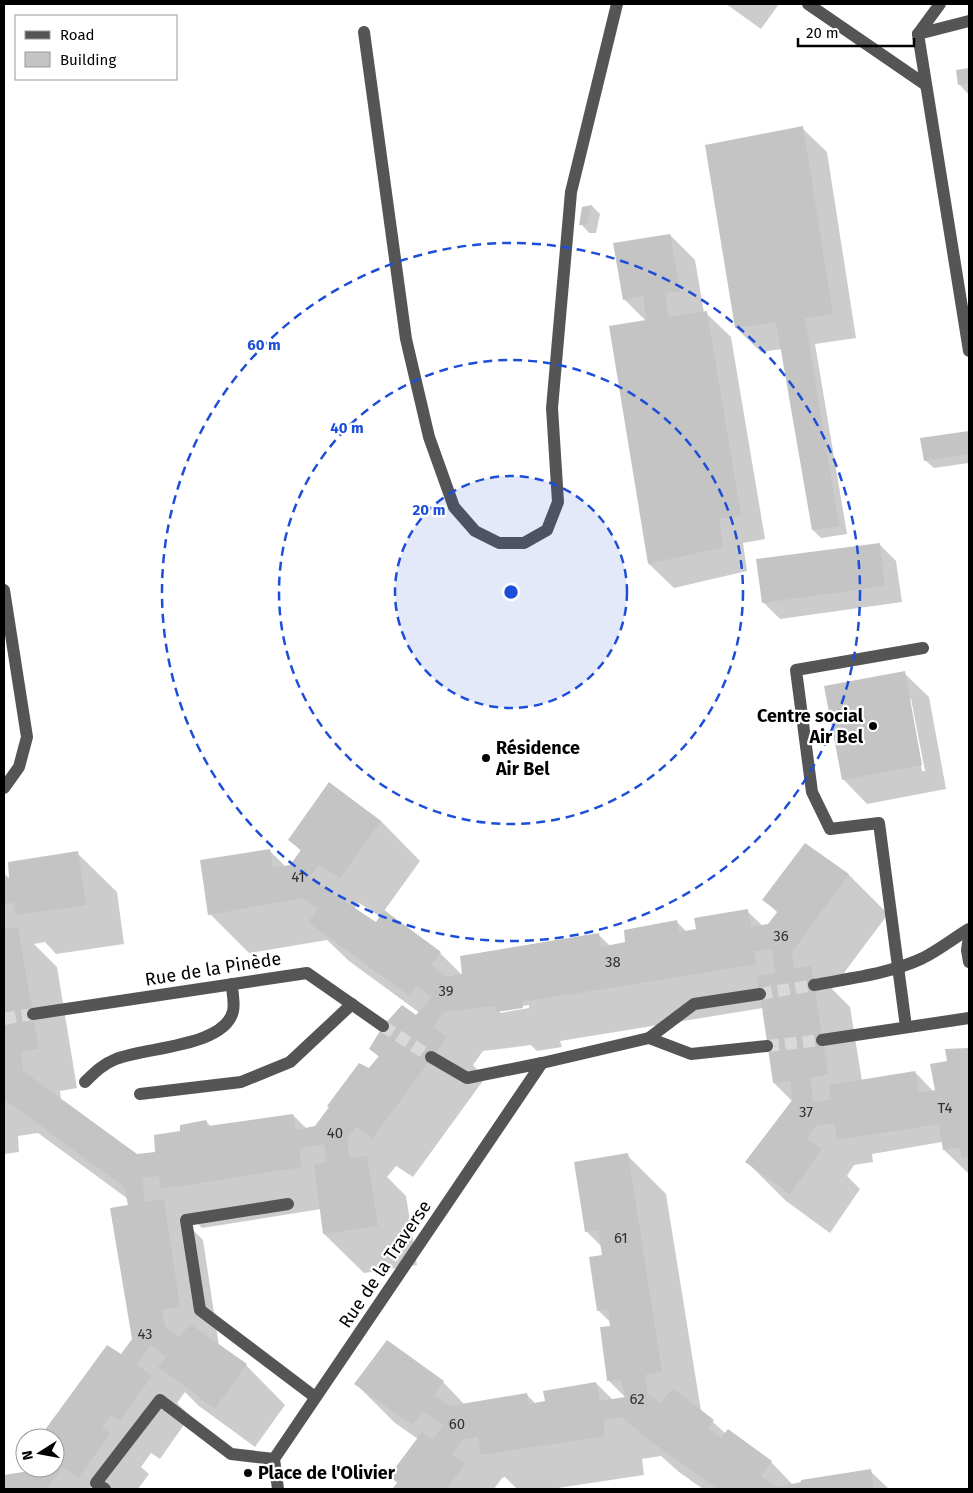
<svg xmlns="http://www.w3.org/2000/svg" width="973" height="1493" font-family="'Fira Sans',sans-serif">
<style>
.shadow{fill:#0003;fill-rule:evenodd}
.building{fill:#c4c4c4}
.lines{fill:none;stroke-linecap:round;stroke-linejoin:round}
.minor-tunnel{stroke:#d9d9d9;stroke-width:12;stroke-dasharray:12 6;stroke-linecap:butt}
.minor{stroke:#555;stroke-width:12}
.ring{fill:none;stroke:#1d4ed8;stroke-width:2.5;stroke-dasharray:9 6}
.poi-dot{fill:#000;stroke:#fff;stroke-width:2}
.labels{text-anchor:middle;stroke-width:4.5;stroke-linejoin:round;paint-order:stroke}
.number-label{font-size:15px;fill:#313131}
.poi-label{font-size:18px;font-weight:bold;fill:#000;stroke:#fff;text-anchor:start}
.street-label{font-size:18px;fill:#000;stroke:#fff}
.centre{fill:#1d4ed8;stroke:#fff;stroke-width:2.5}
.ring-label{font-size:15px;text-anchor:middle;font-weight:bold;fill:#1d4ed8;stroke:#fff;stroke-width:4.5;stroke-linejoin:round;paint-order:stroke}
</style>
<rect width="100%" height="100%" fill="#fff"/>
<g class="shadow">
<path d="M726,4H779L761,29Z"/>
<path d="M969,69V92L967,93L959,84L958,71Z"/>
<path d="M802,128L827,152L856,338L815,344L847,534L821,538L813,530L782,349L761,352L736,328Z"/>
<path d="M592,206L600,214L596,233H589L581,224L583,208Z"/>
<path d="M670,235L695,260L704,313H706L731,337L765,539L743,543L747,571L674,588L649,564L646,321L624,299Z"/>
<path d="M969,433V463L934,468L925,460L921,439Z"/>
<path d="M879,544L896,561L902,602L780,619L763,602Z"/>
<path d="M904,673L929,697L946,789L867,804L843,779ZM909,699H911L925,771H922Z"/>
<path d="M330,784L381,821L420,861L384,911L440,953L463,976L598,934L610,946L627,943L676,921L687,932L697,930L747,911L763,926L768,925L778,913L764,900L806,845L849,875L888,914L832,989L850,1007L862,1081L915,1072L932,1090V1092L936,1091L948,1062L947,1050L969,1049V1174L944,1150L942,1142L872,1154L873,1162L854,1165L847,1176L860,1189L830,1233L786,1201L747,1162L792,1101L774,1083L763,1008L560,1041L562,1047L537,1051L531,1045L483,1051L473,1065L485,1078L413,1177L396,1166L387,1177L406,1196L417,1265L364,1273L324,1234L321,1209L202,1228L190,1216L180,1217L203,1240L219,1346L246,1365L285,1405L255,1447L199,1406L185,1392L177,1403L190,1416L160,1459L151,1453L141,1467L149,1474L138,1489H4V1476L36,1472L38,1468H55V1438H40L121,1356L133,1340L128,1199L38,1133L18,1136L19,1152L4,1154V873L10,879L77,853L117,892L124,944L56,954L45,942L34,944L57,967L77,1088L60,1091L61,1100L137,1156L157,1153L182,1132L206,1121L211,1127L293,1115L307,1129L316,1127L379,1057L371,1049L420,1013L349,961L327,940L249,953L210,914L270,851L286,867L290,866L302,852L290,840ZM359,903L381,917L377,924L354,909ZM529,1005V1008L500,1013V1010Z"/>
<path d="M627,1155L666,1194L701,1411L726,1434L771,1462L793,1485L870,1471L889,1489H703L679,1472L661,1456L642,1459L644,1475L551,1489H517L505,1477L502,1478L494,1489H394L398,1484L390,1476L418,1439L395,1423L356,1384L443,1382L465,1405L526,1394L536,1404L546,1402L596,1383L613,1400L626,1398L609,1381L611,1323L598,1310L603,1256L602,1247L586,1231Z"/>
</g>
<g class="building">
<path d="M969,68V83L958,85L956,70Z"/>
<path d="M803,126L833,314L805,318L839,526L812,530L776,322L735,328L705,145Z"/>
<path d="M592,205L587,225H579L582,207Z"/>
<path d="M670,234L680,291L665,293L668,317L707,311L741,515L719,519L723,547L648,564L609,326L646,320L643,296L623,300L613,243Z"/>
<path d="M969,431V454L924,461L920,438Z"/>
<path d="M880,543L885,586L762,603L756,559Z"/>
<path d="M905,671L922,765L842,780L824,686Z"/>
<path d="M329,782L381,821L340,878L319,865L309,878L376,922L384,910L441,952L431,965L447,977L462,974L460,956L599,933L601,947L625,942L624,930L677,920L679,932L696,929L694,918L748,909L751,927L768,924L778,911L762,900L805,843L849,874L792,952L794,969L811,966L828,1074L810,1078L813,1102L831,1099L829,1085L915,1071L919,1093L935,1090L930,1064L947,1061L945,1049L969,1048V1157L962,1159L960,1147L943,1150L939,1124L837,1140L834,1123L815,1126L807,1139L822,1149L790,1194L745,1162L793,1099L790,1081L773,1083L760,994L757,976L775,973L772,949L754,951L757,964L522,1002L523,1008L496,1012L495,1006L444,1012L433,1027L447,1037L373,1138L356,1127L347,1139L350,1158L367,1156L378,1226L323,1234L314,1165L327,1162L324,1144L299,1149L302,1167L161,1189L159,1176L142,1178L145,1202L164,1199L180,1307L162,1310L165,1326L179,1337L190,1324L247,1364L215,1409L158,1367L166,1357L151,1345L137,1365L152,1376L120,1420L111,1415L102,1427L110,1434L78,1478L63,1467L48,1486L52,1489H4V1475L35,1470L37,1468H55V1438H39L107,1345L121,1354L132,1339L110,1208L128,1205L124,1187L4,1099V929L18,927L39,1049L21,1052L23,1071L137,1154L155,1152L154,1135L180,1131V1125L206,1120L208,1126L293,1114L296,1130L315,1126L329,1107L327,1106L359,1063L369,1068L379,1056L369,1049L383,1026L402,1005L416,1015L432,997L417,986L409,996L308,922L318,909L303,898L208,915L200,860L270,849L273,868L290,865L301,850L288,840Z"/>
<path d="M78,851L86,905L16,915L13,902L4,904V879H9L8,862Z"/>
<path d="M628,1153L662,1372L645,1375L648,1394L661,1403L673,1388L714,1420L708,1428L721,1438L728,1429L772,1461L761,1476L777,1487L801,1482V1480L871,1469L874,1489H717L638,1432H640L621,1417L603,1420L605,1436L481,1455L478,1437L463,1439L452,1454L465,1464L446,1489H392L398,1482L389,1476L422,1432L432,1440L443,1425L423,1411L412,1425L354,1384L387,1340L444,1381L434,1395L449,1406L527,1393L529,1404L545,1401L543,1391L596,1382L600,1401L625,1397L621,1380L607,1381L600,1327L610,1326L608,1309L597,1311L589,1257L602,1255L598,1230L585,1232L574,1162Z"/>
</g>
<g class="lines">
<g class="minor-tunnel">
<path d="M760,994L814,985"/>
<path d="M4,1019L33,1014"/>
<path d="M383,1026L431,1057"/>
<path d="M767,1046L822,1040"/>
</g>
<g class="minor">
<path d="M808,4L926,85"/>
<path d="M364,32L406,339L429,437L454,507L475,531L499,543H524L547,530L558,502L552,408L571,192L617,4"/>
<path d="M918,34L969,351"/>
<path d="M918,34L969,21"/>
<path d="M918,34L940,4"/>
<path d="M4,590L27,737L19,767L4,788"/>
<path d="M969,937L967,950L969,962"/>
<path d="M814,985C851,978 889,974 923,958C939,950 954,938 969,929"/>
<path d="M33,1014L307,973L383,1026"/>
<path d="M906,1027L879,823L830,829L812,792L796,670L923,648"/>
<path d="M649,1038L691,1054L767,1046"/>
<path d="M822,1040L969,1018"/>
<path d="M431,1057L467,1078L542,1063L649,1038L694,1004L760,994"/>
<path d="M85,1082C95,1072 103,1064 116,1059C145,1047 225,1047 233,1011C235,1004 232,992 232,984"/>
<path d="M140,1094L241,1082L290,1062L352,1004"/>
<path d="M288,1204L186,1220L200,1310L315,1397"/>
<path d="M105,1489L96,1483L160,1400L231,1454L274,1459"/>
<path d="M278,1489L274,1459L542,1063"/>
</g>
</g>
<circle cx="511" cy="592" r="116" fill="#1d4ed8" fill-opacity=".12"/>
<g class="ring">
<circle cx="511" cy="592" r="116"/>
<circle cx="511" cy="592" r="232"/>
<circle cx="511" cy="592" r="349"/>
</g>
<g class="poi-dot">
<circle cx="873" cy="726" r="5"/>
<circle cx="486" cy="758" r="5"/>
<circle cx="248" cy="1473" r="5"/>
</g>
<g class="labels">
<g class="number-label">
<text x="298" y="882">41</text>
<text x="781" y="941">36</text>
<text x="613" y="967">38</text>
<text x="446" y="996">39</text>
<text x="945" y="1113">T4</text>
<text x="806" y="1117">37</text>
<text x="335" y="1138">40</text>
<text x="621" y="1243">61</text>
<text x="145" y="1339">43</text>
<text x="637" y="1404">62</text>
<text x="457" y="1429">60</text>
</g>
<g class="poi-label">
<text x="863" y="722" text-anchor="end">Centre social<tspan x="863" dy="21">Air Bel</tspan></text>
<text x="496" y="754">Résidence<tspan x="496" dy="21">Air Bel</tspan></text>
<text x="258" y="1479">Place de l'Olivier</text>
</g>
<g class="street-label">
<text transform="translate(213 969) rotate(-9)" y="6">Rue de la Pinède</text>
<text transform="translate(385 1264) rotate(-56)" y="6">Rue de la Traverse</text>
</g>
</g>
<circle cx="511" cy="592" r="8" class="centre"/>
<g class="ring-label">
<text x="264" y="350">60 m</text>
<text x="347" y="433">40 m</text>
<text x="429" y="515">20 m</text>
</g>
<rect width="973" height="1493" fill="none" stroke="#000000" stroke-width="10"/>
<rect x="15" y="15" width="162" height="65" fill="#ffffff" stroke="#999999"/>
<rect x="25" y="31" width="25" height="8" fill="#555555" stroke="#999999"/>
<text x="60" y="40" font-size="15" fill="#000000">Road</text>
<rect x="25" y="52" width="25" height="15" fill="#c4c4c4" stroke="#999999"/>
<text x="60" y="65" font-size="15" fill="#000000">Building</text>
<g transform="translate(40 1453) rotate(259)"><circle r="24" fill="#ffffff" stroke="#999999"/>
<path d="M0-4L9 19L0 12L-9 19Z" fill="#000000"/>
<text y="-8" font-size="14" font-weight="bold" text-anchor="middle" fill="#000000">N</text>
</g>
<path d="M798 38v8h116v-8" fill="none" stroke="#000000" stroke-width="2.5"/>
<text x="806" y="38" font-size="15" fill="#000000" stroke="#ffffff" stroke-width="4" paint-order="stroke">20 m</text>
</svg>
